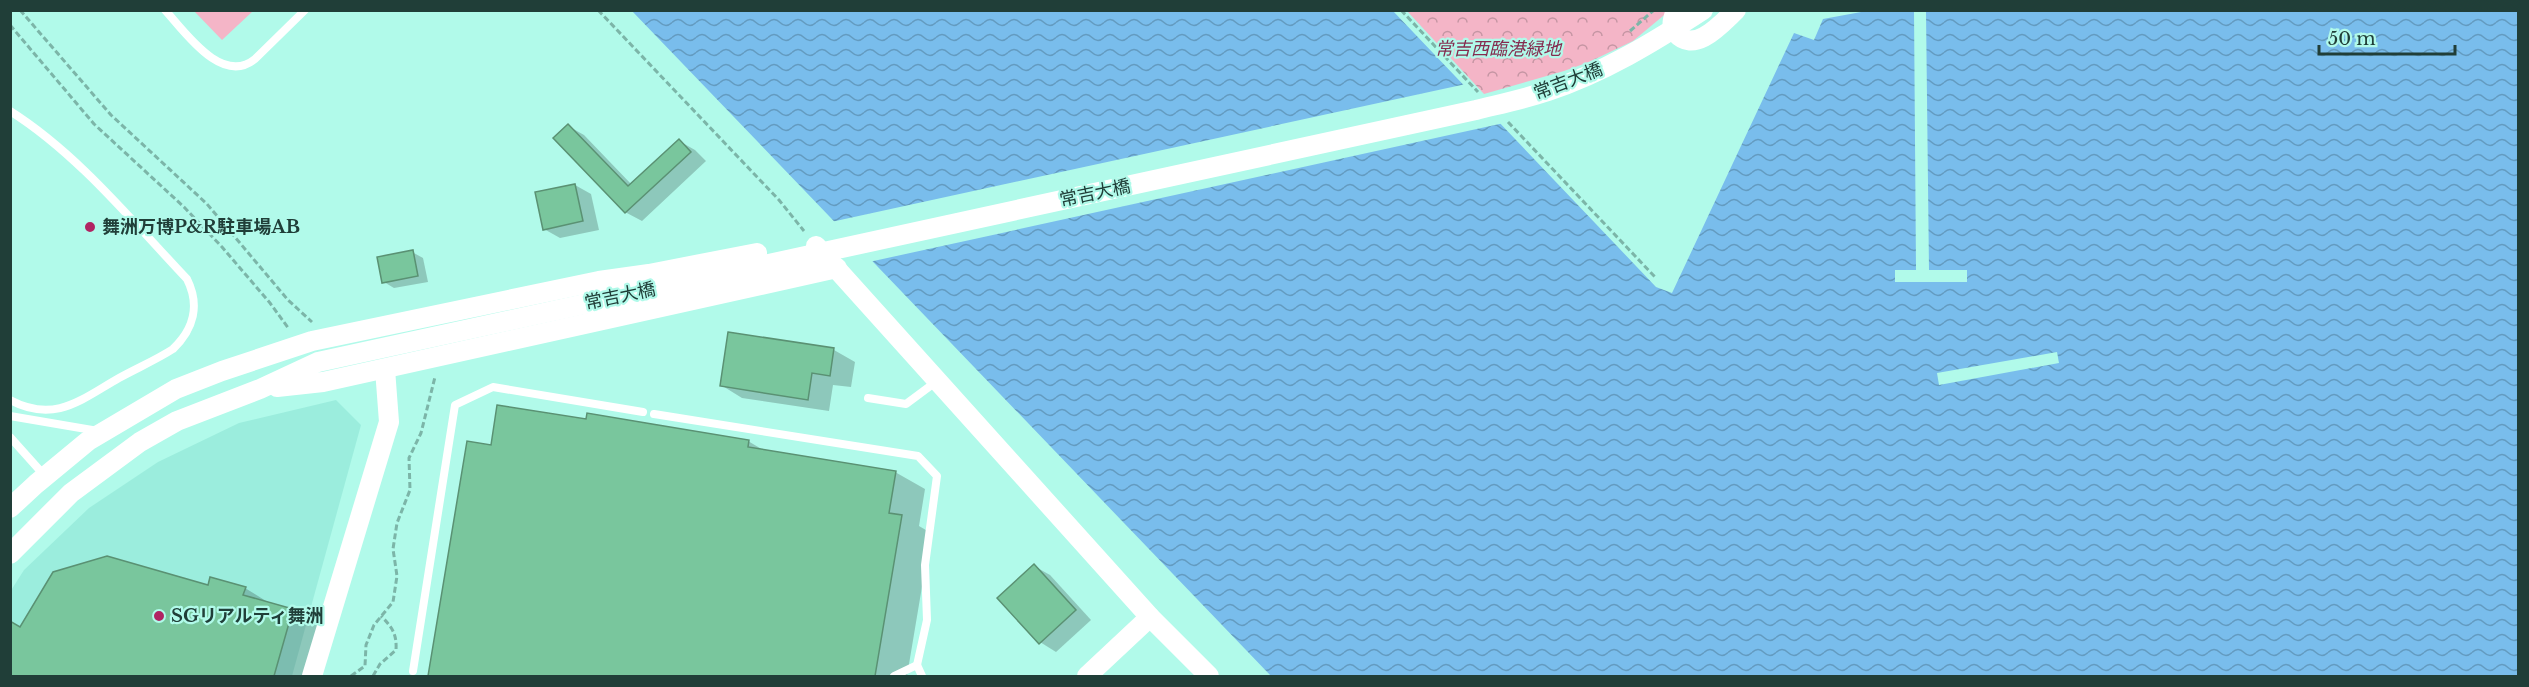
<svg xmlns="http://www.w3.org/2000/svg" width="2529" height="687" font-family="'Libre Baskerville','Noto Sans JP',serif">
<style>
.built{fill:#9beddd}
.green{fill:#f4b5c7}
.forest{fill:url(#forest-crowns)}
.water{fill:url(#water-waves)}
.pier{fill:#b1faea}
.shadow{fill:#0003}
.building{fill:#79c69d;stroke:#5a9173;stroke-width:1.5}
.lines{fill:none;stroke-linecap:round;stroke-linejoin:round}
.path{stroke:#7cb5a8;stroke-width:3;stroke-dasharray:6 3;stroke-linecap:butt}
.service{stroke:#fff;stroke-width:8}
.tertiary{stroke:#fff;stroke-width:20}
.poi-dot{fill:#b02462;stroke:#b1faea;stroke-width:2}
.labels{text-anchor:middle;stroke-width:4.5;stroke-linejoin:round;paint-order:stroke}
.park-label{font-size:18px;font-style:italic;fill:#852c4f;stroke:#b1faea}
.street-label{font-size:18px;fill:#203e38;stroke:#b1faea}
.poi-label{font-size:18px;font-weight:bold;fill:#203e38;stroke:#b1faea;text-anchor:start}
</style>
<defs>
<pattern id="forest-crowns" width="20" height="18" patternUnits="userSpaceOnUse" patternTransform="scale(1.5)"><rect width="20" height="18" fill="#f4b5c7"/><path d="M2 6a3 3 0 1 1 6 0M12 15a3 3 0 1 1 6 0" fill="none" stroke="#c595a3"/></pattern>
<pattern id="water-waves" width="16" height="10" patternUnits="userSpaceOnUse" patternTransform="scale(1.5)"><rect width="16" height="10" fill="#79bdec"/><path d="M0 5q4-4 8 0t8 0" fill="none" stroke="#639bc0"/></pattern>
</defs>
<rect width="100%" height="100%" fill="#b1faea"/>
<path class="built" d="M336,400L361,425L292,676H11L10,592L24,570L89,508L158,462L239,423Z"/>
<path class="green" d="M194,11H253L222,40Z"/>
<path class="forest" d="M1407,11H1669L1633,41L1589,62L1564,71L1484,94Z"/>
<path class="water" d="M1872,10L2518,11V676H1271L632,11H1393L1656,287L1672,293L1794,33L1814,40L1823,19Z"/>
<g class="pier">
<path d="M1914,11H1926L1929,270H1967V282H1895V270H1916Z"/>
<path d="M1466,84L1504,123L869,262L831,222Z"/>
<path d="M2057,352L2059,363L1939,385L1937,373Z"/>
</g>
<g class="shadow">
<path d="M568,126L584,135L632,185L679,141L695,150L706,161L642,221L625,212Z"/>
<path d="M575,185L591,194L599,230L560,238L544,229Z"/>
<path d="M412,252L423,258L428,282L394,288L384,282Z"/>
<path d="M729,334L834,350L855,362L851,387L833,385L829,411L742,398L721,385Z"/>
<path d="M587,421L748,441L765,451L895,472L925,489L919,526L931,533L907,676H433L430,675L492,447Z"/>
<path d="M1034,566L1050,575L1091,620L1056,652L1040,642Z"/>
<path d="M209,587L245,588L274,606L293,611L322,628L308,676H10V628L21,629Z"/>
</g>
<g class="building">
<path d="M568,124L628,186L679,139L691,152L625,213L553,138Z"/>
<path d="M575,184L583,221L543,230L535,192Z"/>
<path d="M413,250L418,276L382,283L377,257Z"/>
<path d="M728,332L834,348L830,376L812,373L808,400L720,386Z"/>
<path d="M497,405L586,419L587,413L652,424L749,440L748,447L896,471L889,513L902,515L875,676H428L467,441L491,445Z"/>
<path d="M107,556L208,585L210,577L246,587L243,595L293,609L274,676H10V621L20,627L53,572Z"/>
<path d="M1034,564L1076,610L1039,644L997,598Z"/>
</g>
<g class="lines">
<g class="path">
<path d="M20,10L111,115L207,204L288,300L312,322"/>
<path d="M598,10L779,200L804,231"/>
<path d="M1401,10L1478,92"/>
<path d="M10,25L94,124L184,207L222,247L270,303L289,329"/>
<path d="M1630,31L1654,10"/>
<path d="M1508,122L1655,277"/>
<path d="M351,676L365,666L366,645L374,625L393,602L397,576L393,549L397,523L410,490L409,458L421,433L435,377"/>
<path d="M373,676L380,664L396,650C397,634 392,627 381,616"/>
</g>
<g class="service">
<path d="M165,10C185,32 222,86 255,59L305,10"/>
<path d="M10,111C78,154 132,221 187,279C200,305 194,329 173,349C156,360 137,368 119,378C82,399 55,424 10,400"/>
<path d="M868,398L906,404L937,381"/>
<path d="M654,414L918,456L937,476L925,565L927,620L917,665L894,676"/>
<path d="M10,416L98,431"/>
<path d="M10,437L44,475"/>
<path d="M917,665L922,676"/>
<path d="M413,671L455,405L493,387L643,412"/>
</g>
<g class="tertiary">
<path d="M1676,10C1673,18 1670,26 1676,33C1695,55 1722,23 1736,10"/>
<path d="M816,246L1150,617L1209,676"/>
<path d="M277,387L323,382L837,268"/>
<path d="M10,508L36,484L88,441L176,389L222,371L312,341L599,281L649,274L757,253"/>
<path d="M10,554L71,493L140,442L177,421L260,389L318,362L1476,110C1500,104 1524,99 1548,91C1603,73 1654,42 1703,10"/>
<path d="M312,676L389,422L385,369"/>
<path d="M1087,676L1150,617"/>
</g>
</g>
<g class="poi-dot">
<circle cx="90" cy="227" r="6"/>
<circle cx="159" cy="616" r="6"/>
</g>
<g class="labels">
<g class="park-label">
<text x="1498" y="55">常吉西臨港緑地</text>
</g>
<g class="street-label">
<text transform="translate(1568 81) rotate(-21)" y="6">常吉大橋</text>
<text transform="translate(1095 193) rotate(-12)" y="6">常吉大橋</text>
<text transform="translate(620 296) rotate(-12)" y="6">常吉大橋</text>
</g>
<g class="poi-label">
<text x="102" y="233">舞洲万博P&amp;R駐車場AB</text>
<text x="171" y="622">SGリアルティ舞洲</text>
</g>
</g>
<rect width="2529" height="687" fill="none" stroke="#203e38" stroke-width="24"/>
<path d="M2319 45v9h136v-9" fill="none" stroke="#203e38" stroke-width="3"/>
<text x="2328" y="45" font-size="18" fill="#203e38" stroke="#b1faea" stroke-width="4.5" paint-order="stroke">50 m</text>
</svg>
